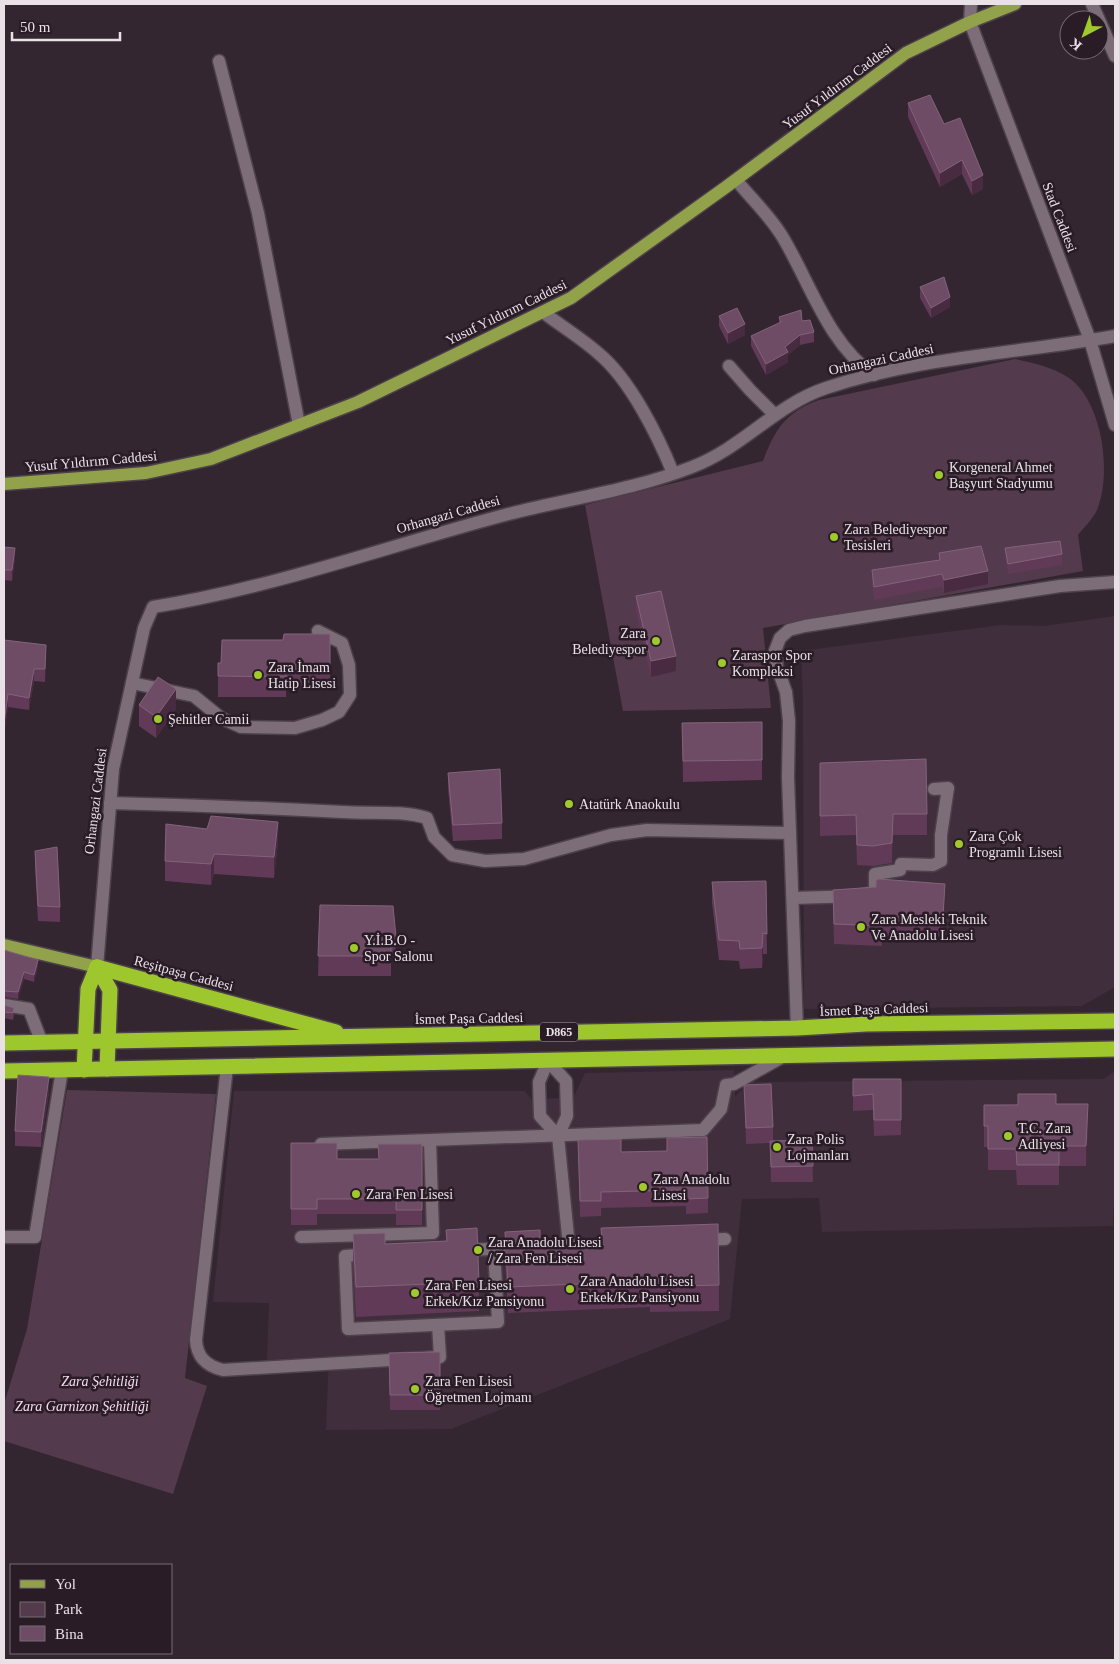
<svg xmlns="http://www.w3.org/2000/svg" width="1119" height="1664" font-family="Georgia,serif">
<style>
.built{fill:#402e3c}
.green{fill:#543a4d}
.lines{fill:none;stroke-linecap:round;stroke-linejoin:round}
.minor-casing{stroke:#4d414a;stroke-width:15}
.major-casing{stroke:#4d414a;stroke-width:15}
.highway-casing{stroke:#4d414a;stroke-width:18}
.minor{stroke:#7d6d78;stroke-width:12}
.major{stroke:#91a24b;stroke-width:12}
.highway{stroke:#9ec62d;stroke-width:15}
.wall{fill:#603a57}
.shaded-wall{fill:#482a41}
.building{fill:#6f4c66;stroke:#82637a}
.poi-dot{fill:#a0c92b;stroke:#291c26;stroke-width:2}
.labels{text-anchor:middle;stroke-width:5;stroke-linejoin:round;paint-order:stroke}
.shield{fill:#291c26;stroke:#b0a6ad;stroke-width:1}
.shield-label{font-size:12px;font-weight:bold;fill:#eae1e7}
.street-label{font-size:14px;fill:#eae1e7;stroke:#291c26}
.poi-label{font-size:14px;fill:#eae1e7;stroke:#291c26;text-anchor:start}
.park-label{font-size:14px;font-style:italic;fill:#f8daef;stroke:#291c26}
</style>
<rect width="100%" height="100%" fill="#332630"/>
<g class="built">
<path d="M1115,616V987L1082,1006L804,1009L803,700L801,651L1001,625L1044,626Z"/>
<path d="M734,1070L735,1096L751,1082L1104,1079L1115,1071V1179L1113,1226L822,1232L819,1198L742,1199L730,1319L451,1429L326,1430L329,1356L267,1360L269,1303L213,1302L234,1091H525L531,1099L567,1098H573L585,1073Z"/>
</g>
<g class="green">
<path d="M1015,359C1033,363 1053,367 1069,378C1103,402 1112,474 1097,510C1093,519 1084,527 1078,535L1083,571L763,628L771,708L623,711L585,505L763,461C775,429 786,412 819,400Z"/>
<path d="M67,1090L216,1094L185,1378L207,1386L173,1494L4,1441V1404L27,1329Z"/>
</g>
<g class="lines">
<g class="minor-casing">
<g id="minor">
<path d="M971,4L970,22L1090,340L1115,425"/>
<path d="M1092,4L1115,56"/>
<path d="M219,61L258,213L299,425"/>
<path d="M736,180C751,198 770,216 782,236C810,282 828,344 874,375"/>
<path d="M543,312C561,326 581,338 598,353C630,379 658,436 673,473"/>
<path d="M729,366L750,390L775,415"/>
<path d="M132,683L194,696L221,718L241,727L295,728L322,720L339,712L350,695L349,665L342,643L318,631"/>
<path d="M110,803C188,805 265,808 343,812C371,814 400,810 427,818L434,837L452,855L485,861L524,859L611,835L647,830L790,833"/>
<path d="M793,898L859,896L875,892V874L900,870L901,864L933,865L941,861V835L948,788L934,789"/>
<path d="M97,967L113,769L144,628L153,607C272,588 385,547 501,516C564,499 631,491 692,467C744,447 775,405 826,388C919,357 1020,353 1115,336"/>
<path d="M4,1005L29,1009L42,1043"/>
<path d="M797,1028L788,777L789,721L786,692L777,667L775,651L780,638L789,630L805,626L1060,586L1115,582"/>
<path d="M548,1061L566,1081L567,1116L558,1136L540,1116L539,1082Z"/>
<path d="M227,1067L196,1340C197,1357 206,1366 223,1370L440,1357L438,1325"/>
<path d="M558,1136L569,1246"/>
<path d="M321,1144L703,1130L721,1109L726,1085L734,1084L784,1056"/>
<path d="M4,1237H35L62,1070"/>
<path d="M301,1237L433,1233L430,1140"/>
<path d="M703,1240L725,1239"/>
<path d="M460,1250L523,1248"/>
<path d="M371,1254L345,1256L348,1329L498,1322L494,1249"/>
</g>
</g>
<g class="major-casing">
<g id="major">
<path d="M4,484L146,473L211,459L358,402L571,298L726,187L906,53L970,22L1015,4"/>
<path d="M4,945L97,967"/>
</g>
</g>
<g class="highway-casing">
<g id="highway">
<path d="M97,967L336,1032"/>
<path d="M97,967L110,990L107,1069"/>
<path d="M4,1043L797,1028L866,1024L1115,1021"/>
<path d="M84,1070L88,989L97,967"/>
<path d="M4,1071L1115,1049"/>
</g>
</g>
<use href="#minor" class="minor"/>
<use href="#major" class="major"/>
<use href="#highway" class="highway"/>
</g>
<g class="wall">
<path d="M908,103L944,124L983,189L972,195L962,174L940,187L908,117Z"/>
<path d="M920,287L950,307L931,318L920,298Z"/>
<path d="M719,316L745,335L728,344L719,326Z"/>
<path d="M779,317L802,321L814,332V342L800,345L788,355V362L766,375L751,346V336L779,323Z"/>
<path d="M4,547L15,558L12,581L4,580Z"/>
<path d="M1005,548L1062,554V565L1008,574L1005,558Z"/>
<path d="M939,553L988,584L944,593L942,587L874,600L872,584V570L939,560Z"/>
<path d="M636,596L676,671L651,677L636,612Z"/>
<path d="M330,634V689H286V697H218V663H221L283,640Z"/>
<path d="M4,640L46,657L45,682L34,681L29,710L8,707L4,735Z"/>
<path d="M139,705L176,709L156,738L139,726Z"/>
<path d="M762,722V780L683,782L682,723Z"/>
<path d="M820,763L927,814V835H893L892,863L873,866L857,865L856,835L820,836Z"/>
<path d="M448,773L502,823V839L453,841L448,789Z"/>
<path d="M278,842L274,878L214,874L211,885L165,881V861Z"/>
<path d="M35,851L60,907V922L38,921L35,867Z"/>
<path d="M766,881L767,954H763L762,968L740,969L739,961L719,960L712,903V882Z"/>
<path d="M833,890L945,904L943,936L882,937V946L834,944L833,910Z"/>
<path d="M320,905L396,937V958L391,957V976H318Z"/>
<path d="M4,950L38,967L34,982L24,979L18,999L5,997Z"/>
<path d="M4,1005L14,1015L13,1020L4,1018Z"/>
<path d="M853,1079H901V1135L874,1136L873,1110L853,1111Z"/>
<path d="M744,1085L773,1127V1141L812,1140L813,1182H771L770,1143L746,1144Z"/>
<path d="M49,1092L41,1147L15,1146V1131Z"/>
<path d="M1056,1104L1088,1125L1086,1166H1059V1185H1017L1016,1170H988V1147H984V1105Z"/>
<path d="M578,1140L621,1152L708,1198V1213L686,1214V1206L601,1208V1216L580,1217Z"/>
<path d="M291,1143L337,1159H378L422,1144V1225H396V1214H317V1225H291Z"/>
<path d="M601,1228L719,1285V1311L650,1312V1307L508,1313L505,1258V1232L540,1245L601,1242Z"/>
<path d="M446,1230L479,1282V1311L356,1317L353,1264V1234L385,1244L446,1241Z"/>
<path d="M440,1352V1410H390L389,1353Z"/>
</g>
<g class="shaded-wall">
<path d="M962,160V174L940,187V173Z"/>
<path d="M983,175V189L972,195V181Z"/>
<path d="M950,297V307L931,318V308Z"/>
<path d="M745,324V335L728,344V333Z"/>
<path d="M800,335V345L788,355V362L766,375V364L785,347Z"/>
<path d="M15,548V558L12,581V570Z"/>
<path d="M988,571V584L944,593V580Z"/>
<path d="M46,645V657L45,682V669Z"/>
<path d="M676,656V671L651,677V661Z"/>
<path d="M34,669V681L29,710V698Z"/>
<path d="M176,689V709L156,738V717Z"/>
<path d="M8,694V707L4,735V723Z"/>
<path d="M893,814V835L892,863V843Z"/>
<path d="M278,822V842L274,878V857Z"/>
<path d="M214,854V874L211,885V864Z"/>
<path d="M945,884V904L943,936V916Z"/>
<path d="M763,933V954L762,968V948Z"/>
<path d="M38,960V967L34,982V975Z"/>
<path d="M24,972V979L18,999V992Z"/>
<path d="M49,1077V1092L41,1147V1132Z"/>
<path d="M1088,1104V1125L1086,1166V1146Z"/>
</g>
<g class="building">
<path d="M930,95L944,124L960,118L983,175L972,181L962,160L940,173L908,103Z"/>
<path d="M944,277L950,297L931,308L920,287Z"/>
<path d="M737,308L745,324L728,333L719,316Z"/>
<path d="M801,310L802,321L810,320L814,332L800,335L785,347L788,352L766,364L751,336L781,322L779,317Z"/>
<path d="M1060,541L1062,554L1008,564L1005,548Z"/>
<path d="M981,546L988,571L944,580L942,574L874,587L872,570L940,560L939,553Z"/>
<path d="M4,547L15,548L12,570H4Z"/>
<path d="M661,591L676,656L651,661L636,596Z"/>
<path d="M284,634H330V669H286V677L218,676V663H221L222,640H283Z"/>
<path d="M4,640L46,645L45,669H34L29,698L8,694L4,723Z"/>
<path d="M158,677L176,689L156,717L139,705Z"/>
<path d="M762,722V760L683,761L682,723Z"/>
<path d="M926,759L927,814H893L892,843L873,846L857,845L856,815L820,816V763Z"/>
<path d="M500,769L502,823L453,825L448,773Z"/>
<path d="M211,816L278,822L274,857L214,854L211,864L165,861L166,824L207,829Z"/>
<path d="M57,847L60,907L38,906L35,851Z"/>
<path d="M879,879L945,884L943,916L882,917V926L834,924L833,890L876,887V880Z"/>
<path d="M766,881L767,934L763,933L762,948L740,949L739,941L719,940L712,882Z"/>
<path d="M320,905L393,906L396,937H391V956H318Z"/>
<path d="M4,950L38,960L34,975L24,972L18,992L4,991Z"/>
<path d="M4,1005L14,1008L13,1013L4,1012Z"/>
<path d="M18,1075L49,1077L41,1132L15,1131Z"/>
<path d="M853,1079H901V1120H874L873,1094L853,1096Z"/>
<path d="M771,1084L773,1127L746,1128L744,1085Z"/>
<path d="M1018,1094H1056V1104H1088L1086,1146H1059V1165H1017L1016,1149H988V1126H984V1105H1018Z"/>
<path d="M707,1137L708,1198L686,1199V1190L601,1192V1201H580L578,1140L621,1139V1152L667,1151V1138Z"/>
<path d="M812,1140L813,1166L771,1167L770,1141Z"/>
<path d="M291,1143H337V1159H379L378,1144H422V1210H396V1199H317V1209H291Z"/>
<path d="M718,1224L719,1285L650,1287V1281L508,1287L505,1232L540,1230V1245L602,1242L601,1228Z"/>
<path d="M477,1228L479,1282L356,1287L353,1234L385,1233V1244L447,1241L446,1230Z"/>
<path d="M440,1352V1395H390L389,1353Z"/>
</g>
<g class="poi-dot">
<circle cx="939" cy="475" r="5"/>
<circle cx="834" cy="537" r="5"/>
<circle cx="656" cy="641" r="5"/>
<circle cx="722" cy="663" r="5"/>
<circle cx="258" cy="675" r="5"/>
<circle cx="158" cy="719" r="5"/>
<circle cx="569" cy="804" r="5"/>
<circle cx="959" cy="844" r="5"/>
<circle cx="861" cy="927" r="5"/>
<circle cx="354" cy="948" r="5"/>
<circle cx="1008" cy="1136" r="5"/>
<circle cx="777" cy="1147" r="5"/>
<circle cx="643" cy="1187" r="5"/>
<circle cx="356" cy="1194" r="5"/>
<circle cx="478" cy="1250" r="5"/>
<circle cx="570" cy="1289" r="5"/>
<circle cx="415" cy="1293" r="5"/>
<circle cx="415" cy="1389" r="5"/>
</g>
<g class="labels">
<rect class="shield" x="540" y="1022.5" width="38" height="19" rx="4"/>
<g class="shield-label">
<text x="559" y="1036">D865</text>
</g>
<g class="street-label">
<text transform="translate(837 86) rotate(-37)" y="5">Yusuf Yıldırım Caddesi</text>
<text transform="translate(1060 217) rotate(69)" y="5">Stad Caddesi</text>
<text transform="translate(506 312) rotate(-26)" y="5">Yusuf Yıldırım Caddesi</text>
<text transform="translate(881 359) rotate(-12)" y="5">Orhangazi Caddesi</text>
<text transform="translate(91 461) rotate(-5)" y="5">Yusuf Yıldırım Caddesi</text>
<text transform="translate(448 514) rotate(-16)" y="5">Orhangazi Caddesi</text>
<text transform="translate(95 801) rotate(-83)" y="5">Orhangazi Caddesi</text>
<text transform="translate(184 973) rotate(15)" y="5">Reşitpaşa Caddesi</text>
<text transform="translate(874 1009) rotate(-2)" y="5">İsmet Paşa Caddesi</text>
<text transform="translate(469 1018) rotate(-1)" y="5">İsmet Paşa Caddesi</text>
</g>
<g class="poi-label">
<text x="949" y="472">Korgeneral Ahmet<tspan x="949" dy="16">Başyurt Stadyumu</tspan></text>
<text x="844" y="534">Zara Belediyespor<tspan x="844" dy="16">Tesisleri</tspan></text>
<text x="646" y="638" text-anchor="end">Zara<tspan x="646" dy="16">Belediyespor</tspan></text>
<text x="732" y="660">Zaraspor Spor<tspan x="732" dy="16">Kompleksi</tspan></text>
<text x="268" y="672">Zara İmam<tspan x="268" dy="16">Hatip Lisesi</tspan></text>
<text x="168" y="724">Şehitler Camii</text>
<text x="579" y="809">Atatürk Anaokulu</text>
<text x="969" y="841">Zara Çok<tspan x="969" dy="16">Programlı Lisesi</tspan></text>
<text x="871" y="924">Zara Mesleki Teknik<tspan x="871" dy="16">Ve Anadolu Lisesi</tspan></text>
<text x="364" y="945">Y.İ.B.O -<tspan x="364" dy="16">Spor Salonu</tspan></text>
<text x="1018" y="1133">T.C. Zara<tspan x="1018" dy="16">Adliyesi</tspan></text>
<text x="787" y="1144">Zara Polis<tspan x="787" dy="16">Lojmanları</tspan></text>
<text x="653" y="1184">Zara Anadolu<tspan x="653" dy="16">Lisesi</tspan></text>
<text x="366" y="1199">Zara Fen Lisesi</text>
<text x="488" y="1247">Zara Anadolu Lisesi<tspan x="488" dy="16">/ Zara Fen Lisesi</tspan></text>
<text x="580" y="1286">Zara Anadolu Lisesi<tspan x="580" dy="16">Erkek/Kız Pansiyonu</tspan></text>
<text x="425" y="1290">Zara Fen Lisesi<tspan x="425" dy="16">Erkek/Kız Pansiyonu</tspan></text>
<text x="425" y="1386">Zara Fen Lisesi<tspan x="425" dy="16">Öğretmen Lojmanı</tspan></text>
</g>
<g class="park-label">
<text x="100" y="1386">Zara Şehitliği</text>
<text x="82" y="1411">Zara Garnizon Şehitliği</text>
</g>
</g>
<rect width="1119" height="1664" fill="none" stroke="#eae1e7" stroke-width="10"/>
<rect x="10" y="1564" width="162" height="90" fill="#291c26" stroke="#766b73"/>
<rect x="20" y="1580" width="25" height="8" fill="#91a24b" stroke="#766b73"/>
<text x="55" y="1589" font-size="15" fill="#eae1e7">Yol</text>
<rect x="20" y="1602" width="25" height="15" fill="#543a4d" stroke="#766b73"/>
<text x="55" y="1614" font-size="15" fill="#eae1e7">Park</text>
<rect x="20" y="1626" width="25" height="15" fill="#6f4c66" stroke="#766b73"/>
<text x="55" y="1639" font-size="15" fill="#eae1e7">Bina</text>
<g transform="translate(1084 35) rotate(221)"><circle r="24" fill="#291c26" stroke="#766b73"/>
<path d="M0-4L9 19L0 12L-9 19Z" fill="#a0c92b"/>
<text y="-8" font-size="14" font-weight="bold" text-anchor="middle" fill="#eae1e7">K</text>
</g>
<path d="M12 32v8h108v-8" fill="none" stroke="#eae1e7" stroke-width="2.5"/>
<text x="20" y="32" font-size="15" fill="#eae1e7" stroke="#291c26" stroke-width="4" paint-order="stroke">50 m</text>
</svg>
